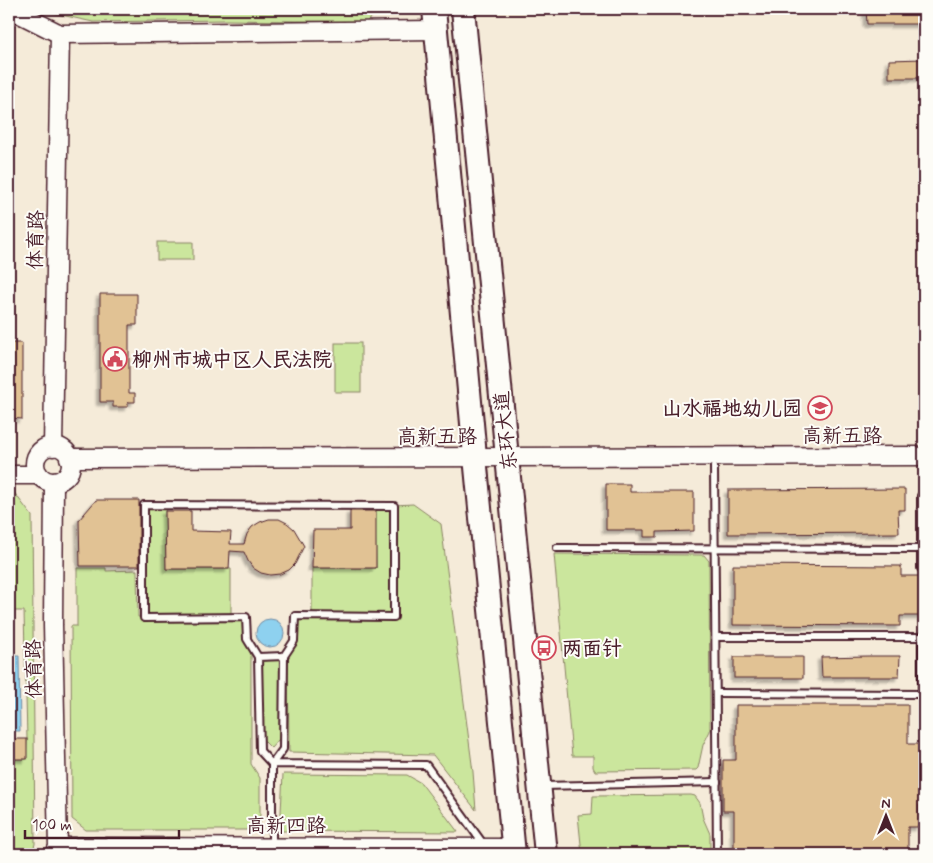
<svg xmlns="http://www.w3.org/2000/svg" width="933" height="863" font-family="Mynerve,'LXGW WenKai TC',sans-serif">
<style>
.green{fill:#cbe69d;stroke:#8a8264}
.water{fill:#8ed1ef;stroke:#738aa1}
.building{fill:#e1c294;stroke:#4a1f2b;filter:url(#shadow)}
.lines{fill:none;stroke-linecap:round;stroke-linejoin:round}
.lane-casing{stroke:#4a1f2b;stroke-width:10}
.secondary-casing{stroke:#4a1f2b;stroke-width:21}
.highway-casing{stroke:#4a1f2b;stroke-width:26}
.lane{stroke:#fdfcf7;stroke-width:6}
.secondary{stroke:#fdfcf7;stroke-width:18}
.highway{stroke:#fdfcf7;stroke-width:22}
.labels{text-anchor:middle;stroke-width:4;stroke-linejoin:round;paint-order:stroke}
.street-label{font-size:20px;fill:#4a1f2b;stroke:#fdfcf7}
.poi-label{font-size:20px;font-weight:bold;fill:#4a1f2b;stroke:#fdfcf7;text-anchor:start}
</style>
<defs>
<filter id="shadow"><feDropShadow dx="-3.5" dy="3.5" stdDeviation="1" flood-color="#0004"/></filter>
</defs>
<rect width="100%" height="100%" fill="#f5ebd9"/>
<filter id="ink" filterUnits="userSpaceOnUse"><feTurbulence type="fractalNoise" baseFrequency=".02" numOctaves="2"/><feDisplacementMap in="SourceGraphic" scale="10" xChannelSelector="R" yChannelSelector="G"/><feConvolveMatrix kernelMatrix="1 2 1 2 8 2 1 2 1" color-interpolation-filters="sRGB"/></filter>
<g filter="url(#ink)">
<g class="green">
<path d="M34,9H381L366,22L227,20L93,22Z"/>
<rect x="157" y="242" width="36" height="18"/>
<rect x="335" y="343" width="26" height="49"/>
<path d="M9,491H13L32,516L35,844L31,854H9V759H26L27,739L24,611H9Z"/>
<path d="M413,504L441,524L473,772L476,810L433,755L289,752L288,655L294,641L295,616H312V568H376L375,506Z"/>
<path d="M144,505H165L166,569H231V617H246L247,639L251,654V764L260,778V830H86L72,819L71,626H77V568H106V571L137,570L138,617H144Z"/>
<path d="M554,554L704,555L709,561L710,731L703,745L698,768L696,770L595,771L593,767V756H572Z"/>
<path d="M284,656L279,739L271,748L264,741L258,657Z"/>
<path d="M283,774L407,775L421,783L458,832L280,831Z"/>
<path d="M691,795L695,796L700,803L703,818L710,834V854H582L578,815L592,814L593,796Z"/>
</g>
<g class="water">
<circle cx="270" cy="633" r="14"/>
<path d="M9,656H19L20,731H9Z"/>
</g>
<g class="building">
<path d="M866,9H924V24H867Z"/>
<path d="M923,59L924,78H889V60Z"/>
<path d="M100,294H137V325H129V393H135V402H128V407H113V402H100Z"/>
<path d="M9,343H22V419L9,418Z"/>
<path d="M606,484H630V492H694V531L657,532V537H644V530H606Z"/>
<path d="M905,489V510H898L899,533L728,534V490Z"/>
<path d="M96,500H139V566H80L79,520Z"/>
<path d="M165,511H191V531L231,532L230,544H244L247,534L252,527L260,522L269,519H279L287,523L294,529L304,546L295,564L289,570L280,574L270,575L261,573L253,568L248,561L244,552L230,551L229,569H166Z"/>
<path d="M350,511H376V568H312L313,530H350Z"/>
<path d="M733,565L901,566V576H924V616H900V626L733,625Z"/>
<path d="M868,656H900L899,677H822L821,657Z"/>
<rect x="734" y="657" width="69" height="21"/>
<path d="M736,705H908V744H920V764H924V805H919V827H908V854H734V811H723V760H736Z"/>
<rect x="9" y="739" width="18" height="20"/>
</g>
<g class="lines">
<g class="lane-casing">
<g id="lane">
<path d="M714,467L717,854"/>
<path d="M921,496V568L924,569"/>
<path d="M557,548L921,549"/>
<path d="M716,637H924"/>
<path d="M922,637V718H924"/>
<path d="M258,657L247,639L246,617L144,618V505L394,506V617L295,616L294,641L284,656"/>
<path d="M716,693L922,694"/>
<path d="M543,786L717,782"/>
<path d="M272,847V764L283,749L284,656L258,657L260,751L272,764L426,765L484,845"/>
</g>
</g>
<g class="secondary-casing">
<g id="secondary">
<path d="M10,9L60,34L436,30"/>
<circle cx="53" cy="464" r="18"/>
<path d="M53,447L60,34"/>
<path d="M69,458L924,456"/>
<path d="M9,475H39"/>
<path d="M54,482L53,625L58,847L55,854"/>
<path d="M58,847L514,848"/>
</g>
</g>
<g class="highway-casing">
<g id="highway">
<path d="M434,9L476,467L514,854"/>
<path d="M463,9L546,854"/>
</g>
</g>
<use href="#lane" class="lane"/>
<use href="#secondary" class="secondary"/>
<use href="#highway" class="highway"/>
</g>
</g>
<defs>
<g id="civic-ring" transform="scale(1.25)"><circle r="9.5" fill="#fdfcf7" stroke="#d1495b" stroke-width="1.5"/><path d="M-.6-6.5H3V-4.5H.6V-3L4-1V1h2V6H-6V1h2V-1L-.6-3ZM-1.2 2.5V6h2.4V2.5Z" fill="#d1495b"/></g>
<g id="school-ring" transform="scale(1.25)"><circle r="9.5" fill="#fdfcf7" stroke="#d1495b" stroke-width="1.5"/><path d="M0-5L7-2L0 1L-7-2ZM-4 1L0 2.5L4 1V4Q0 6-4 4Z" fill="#d1495b"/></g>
<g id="bus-ring" transform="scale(1.25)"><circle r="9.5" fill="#fdfcf7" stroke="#d1495b" stroke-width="1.5"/><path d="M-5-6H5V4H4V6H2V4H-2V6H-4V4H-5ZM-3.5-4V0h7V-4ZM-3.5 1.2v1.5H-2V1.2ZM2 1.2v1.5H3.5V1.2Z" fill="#d1495b"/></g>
</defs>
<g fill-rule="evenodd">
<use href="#civic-ring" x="115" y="359"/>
<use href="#school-ring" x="820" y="408"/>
<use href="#bus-ring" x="544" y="648"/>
</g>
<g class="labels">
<g class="street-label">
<text transform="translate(35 240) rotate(-89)" y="7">体育路</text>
<text transform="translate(505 431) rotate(-96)" y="7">东环大道</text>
<text x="842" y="442">高新五路</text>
<text x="437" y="443">高新五路</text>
<text transform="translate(33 669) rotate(-91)" y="7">体育路</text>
<text x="286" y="832">高新四路</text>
</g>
<g class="poi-label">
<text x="132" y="366">柳州市城中区人民法院</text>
<text x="802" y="415" text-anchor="end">山水福地幼儿园</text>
<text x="562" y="655">两面针</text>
</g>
</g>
<rect width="933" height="863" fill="none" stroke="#fdfcf7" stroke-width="30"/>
<rect x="15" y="15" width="903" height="833" fill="none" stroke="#4a1f2b" stroke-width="2" filter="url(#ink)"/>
<g transform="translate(886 816)" stroke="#fdfcf7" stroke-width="4" paint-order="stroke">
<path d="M0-4L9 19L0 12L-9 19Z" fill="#4a1f2b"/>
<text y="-8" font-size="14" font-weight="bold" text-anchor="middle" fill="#4a1f2b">N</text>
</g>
<path d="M25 830v8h154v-8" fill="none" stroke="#4a1f2b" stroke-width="2.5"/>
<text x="32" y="830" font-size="15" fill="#4a1f2b" stroke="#fdfcf7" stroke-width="4" paint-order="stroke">100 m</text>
</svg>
